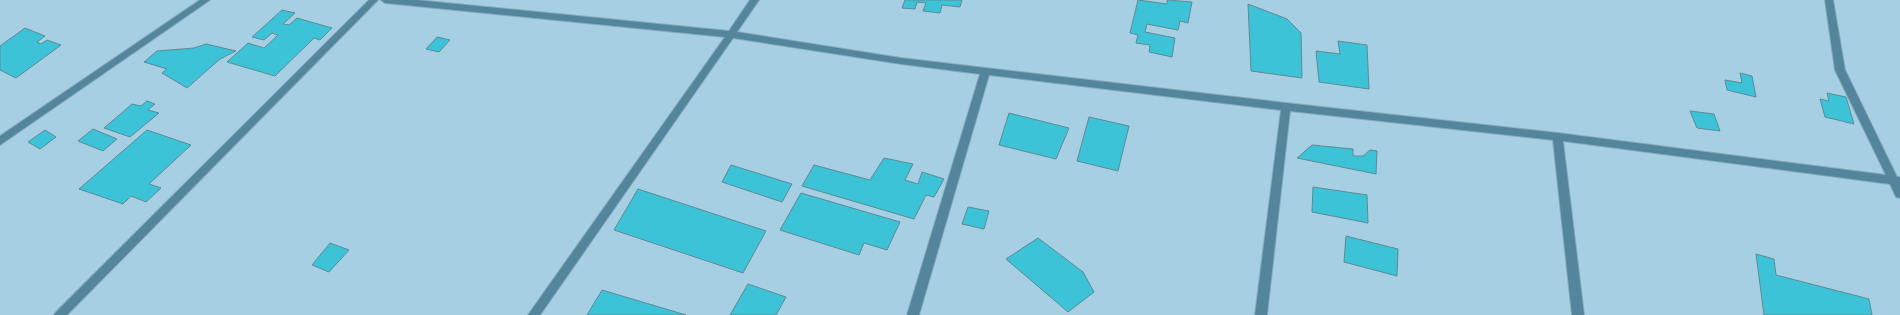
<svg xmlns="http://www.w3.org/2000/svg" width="1900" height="315" font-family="Ubuntu,sans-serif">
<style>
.building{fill:#3dc3d8;stroke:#5c8b93}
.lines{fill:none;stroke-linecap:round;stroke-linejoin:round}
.minor-casing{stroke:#88abbd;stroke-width:2}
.minor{fill:#53859d;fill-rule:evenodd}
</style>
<rect width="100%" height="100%" fill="#a7cfe4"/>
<g class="building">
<path d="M905,0H962L960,7L942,5L940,13L923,11L926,3L917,2L915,9L902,8Z"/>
<path d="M1138,0L1167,4V0L1192,2L1188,23L1180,21L1178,30L1147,24L1145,32L1175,38L1172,57L1149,52L1150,45L1136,43L1138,35L1130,33Z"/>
<path d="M1248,4L1287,19L1301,33L1302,78L1251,71Z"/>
<path d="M282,10L295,13L283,24L289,25L297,18L332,28L320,40L314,38L275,76L227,62L248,43L264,48L278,35L272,33L264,40L252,37Z"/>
<path d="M25,28L45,36L37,42L41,44L47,40L61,45L16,78L0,70V46Z"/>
<path d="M437,37L450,40L439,52L426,49Z"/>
<path d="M1338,41L1367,45L1369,89L1319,82L1316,51L1340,54Z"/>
<path d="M206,44L236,51L220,59L187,88L162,73L167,69L144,62L157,51L194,48Z"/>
<path d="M1740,73L1752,76L1756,97L1727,90L1725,80L1742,83Z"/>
<path d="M1827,93L1846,97L1854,124L1825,117L1820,99L1829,101Z"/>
<path d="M147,101L155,104L148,110L159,113L130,137L104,128L132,104L141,106Z"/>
<path d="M1690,111L1714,114L1720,131L1697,128Z"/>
<path d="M1009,113L1069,128L1056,159L999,145Z"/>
<path d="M1089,117L1129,126L1118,171L1077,161Z"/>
<path d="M93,129L117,139L103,151L78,141Z"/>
<path d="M45,130L56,137L40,149L28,142Z"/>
<path d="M147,130L191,145L149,184L161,188L146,202L131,196L123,204L79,189Z"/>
<path d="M1312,145L1353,149V156H1363L1370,150L1377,151L1376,174L1297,158Z"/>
<path d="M884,158L913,164L905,180L918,184L922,172L944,179L934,197L926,195L914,219L802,186L814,165L870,180Z"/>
<path d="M731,165L792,184L782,202L722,182Z"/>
<path d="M1313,187L1367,195L1368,223L1312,212Z"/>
<path d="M638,189L766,231L743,273L614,230Z"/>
<path d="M801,193L900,222L887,250L864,243L859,255L780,230Z"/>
<path d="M968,207L989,211L984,229L962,224Z"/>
<path d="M1346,236L1398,249L1397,276L1344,262Z"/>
<path d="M1038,238L1083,272L1094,292L1068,312L1006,259Z"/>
<path d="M330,243L349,250L329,272L312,265Z"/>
<path d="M1756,254L1774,259L1776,275L1869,299L1872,315H1764Z"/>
<path d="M748,284L786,297L776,315H730Z"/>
<path d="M602,290L686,315H587Z"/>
</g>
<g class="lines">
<g class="minor-casing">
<g id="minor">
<path d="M200,0H210L0,145V136Z"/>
<path d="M369,0H378L67,315H54L56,312Z"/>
<path d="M381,0H416L729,31L750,0H759L737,32L901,58L1286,103L1558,133L1886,175L1835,70L1825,0H1833L1845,70L1897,177H1900V198L1896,197L1890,184L1563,141L1584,315H1572L1553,140L1290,111L1267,315H1255L1281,110L989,75L919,315H907L980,74L901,64L733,38L540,315H528L725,37L385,3Z"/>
</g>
</g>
<use href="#minor" class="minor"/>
</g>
</svg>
